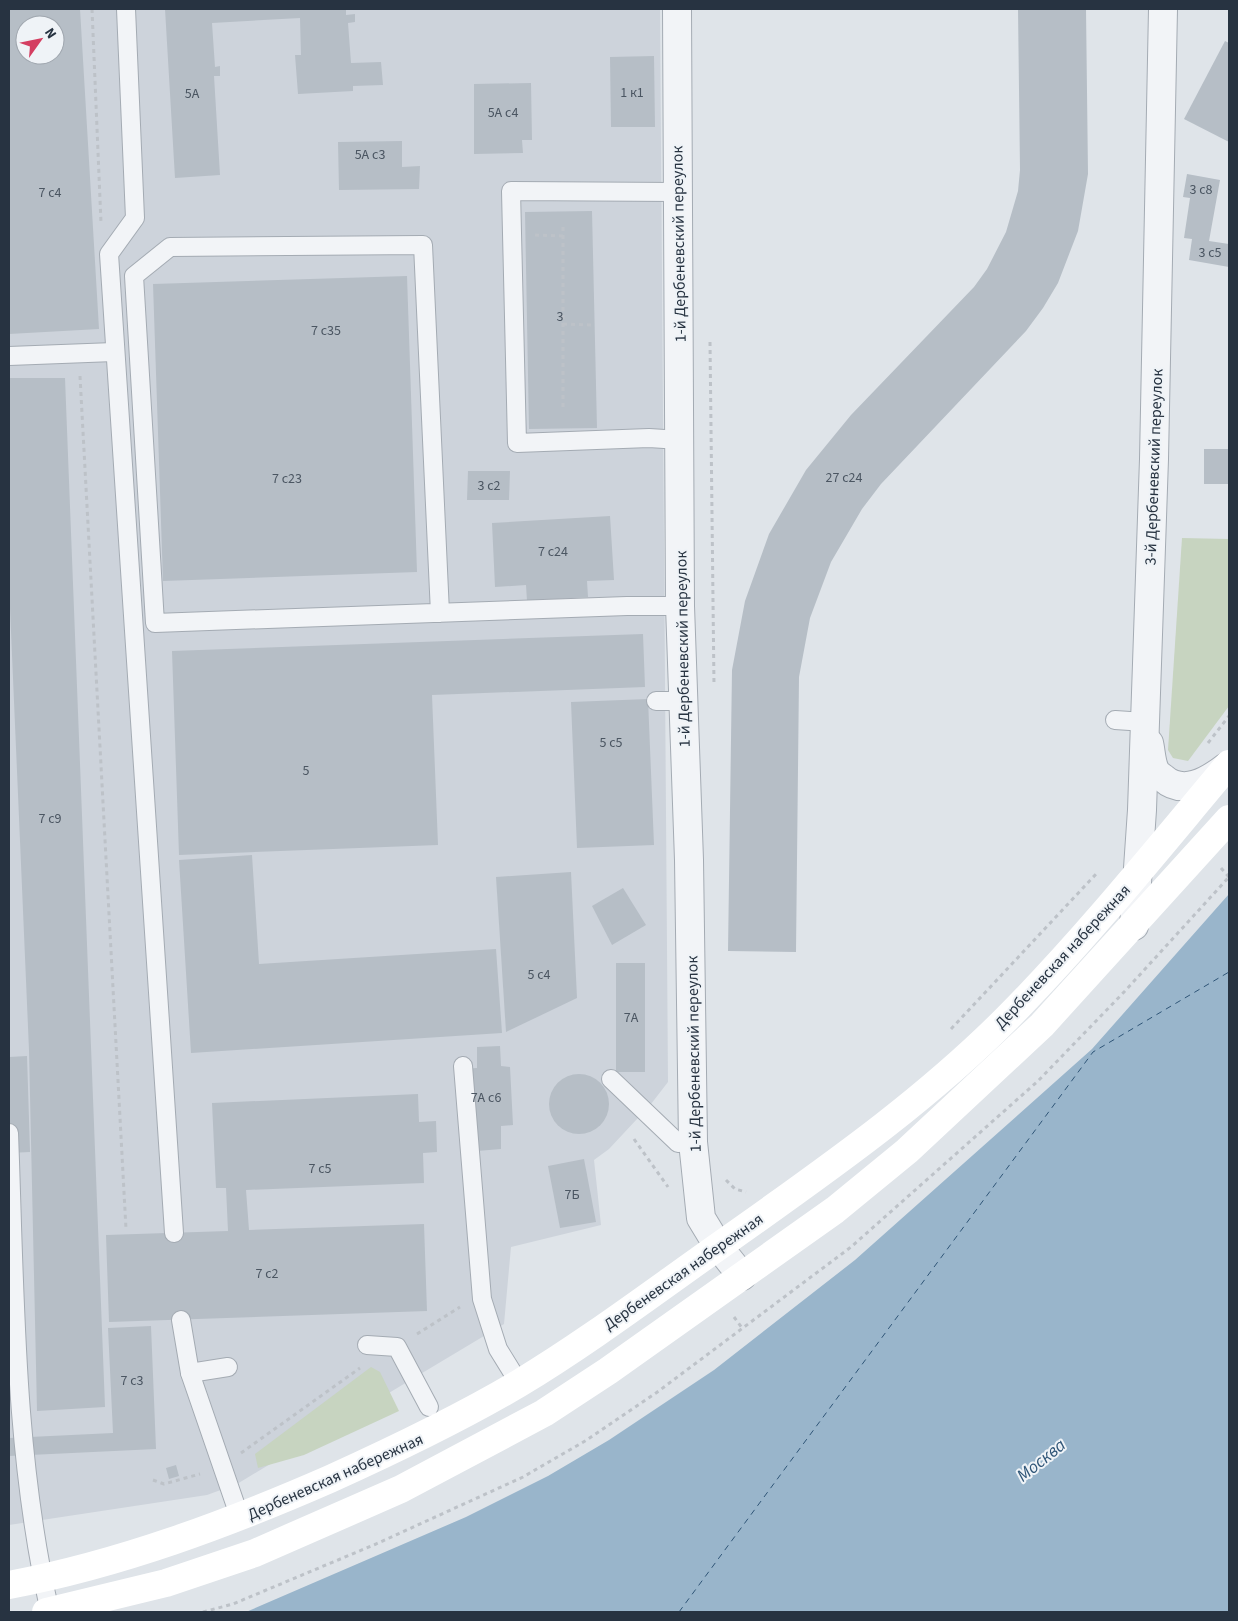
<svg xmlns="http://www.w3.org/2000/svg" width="1238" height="1621" font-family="'Source Sans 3',sans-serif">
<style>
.built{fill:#cdd3db;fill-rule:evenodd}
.green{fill:#c7d4c0}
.water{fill:#99b5cb}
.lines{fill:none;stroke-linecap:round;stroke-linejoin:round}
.ferry{stroke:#2f5577;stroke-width:1;stroke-dasharray:6 5;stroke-linecap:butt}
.building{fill:#b6bec6;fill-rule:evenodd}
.lane-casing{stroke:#a4abb3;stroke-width:20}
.street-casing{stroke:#a4abb3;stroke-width:30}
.path{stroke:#bdc2c8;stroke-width:3;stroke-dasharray:4 4;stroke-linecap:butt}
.lane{stroke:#f2f4f7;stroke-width:18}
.street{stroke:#f2f4f7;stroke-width:28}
.secondary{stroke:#fff;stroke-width:28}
.labels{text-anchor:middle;stroke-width:4;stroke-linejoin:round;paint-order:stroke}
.number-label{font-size:14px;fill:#4b5662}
.street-label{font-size:16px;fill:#273341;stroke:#eff3f7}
.water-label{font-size:18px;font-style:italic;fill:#2f5577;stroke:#eff3f7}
</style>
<rect width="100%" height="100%" fill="#dfe4e9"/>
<path class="built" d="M9,9H660L668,1082L651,1104L609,1149L594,1160L601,1225L511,1247L504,1324L237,1484L207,1495L9,1525ZM25,25H55V55H25Z"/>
<g class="green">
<path d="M1182,538L1229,539V706L1188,761L1173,758L1168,750Z"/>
<path d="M371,1367L380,1372L399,1411L304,1455L258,1468L255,1454Z"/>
</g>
<path class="water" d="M1229,894V1612H246L466,1517L548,1476L609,1440L714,1370L855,1260L1092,1049Z"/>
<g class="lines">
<path class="ferry" d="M679,1612L1093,1052L1229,972"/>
</g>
<g class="building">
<path d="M9,9H80L99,329L9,334ZM25,25H55V55H25Z"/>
<path d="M165,9H346V15L355,14V22L348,23L351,63L381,62L383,85L353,86V91L298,94L295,55H301L300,18L212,23L215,67L220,66V76H214L220,175L175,178Z"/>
<path d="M1018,9H1086L1088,174L1078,231L1058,283L1043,308L1026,331L881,484L862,509L831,562L810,618L799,677L796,952L728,951L732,670L745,601L769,534L806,470L851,415L974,287L987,269L1006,232L1018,191L1020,170Z"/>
<path d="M1225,41L1229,43V142L1184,119Z"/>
<path d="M654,56L655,127H611L610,57Z"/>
<path d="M531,83L532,140H522L523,153L474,154V84Z"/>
<path d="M402,141V167L420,166L419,189L339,190L338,142Z"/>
<path d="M1187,174L1220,180L1209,241L1229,244V267L1189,260L1192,239L1184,238L1190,198L1183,197Z"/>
<path d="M592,211L597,428L529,429L525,212Z"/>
<path d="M407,276L417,572L163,581L153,284Z"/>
<path d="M9,378H65L105,1407L37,1411L29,1050L9,585Z"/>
<rect x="1204" y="449" width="25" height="35"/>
<path d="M468,471H510L509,500H467Z"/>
<path d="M610,516L614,580L587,581L588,597L527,601L526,585L495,587L492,523Z"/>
<path d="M643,634L645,687L432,695L438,845L179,855L172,651Z"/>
<path d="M648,699L654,845L577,848L571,702Z"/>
<path d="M252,855L259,964L496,949L502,1033L191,1053L179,860Z"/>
<path d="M571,872L577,998L506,1032L496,877Z"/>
<path d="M623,888L646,925L612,945L592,906Z"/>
<rect x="616" y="963" width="29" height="109"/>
<path d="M500,1046L501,1066L510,1067L513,1125L501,1126V1149L477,1151L478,1173L463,1174L460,1069L477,1068V1047Z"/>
<path d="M27,1056L30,1152L9,1153V1057Z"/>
<circle cx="579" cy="1104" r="30"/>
<path d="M418,1094L419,1122L436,1121L437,1152L423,1153L424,1183L246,1190L249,1230L424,1224L427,1311L109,1322L106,1235L228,1231L226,1188H216L212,1103Z"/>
<path d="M584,1159L596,1222L560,1228L548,1166Z"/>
<path d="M151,1326L156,1449L9,1456V1438L113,1433L108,1328Z"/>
<path d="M176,1465L179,1476L169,1479L166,1468Z"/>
</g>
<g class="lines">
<g class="lane-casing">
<g id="lane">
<path d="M126,9L135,218L109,254L174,1233"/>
<path d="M677,192L511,191L517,443L649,438L680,440"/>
<path d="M9,356L114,352"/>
<path d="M440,613L423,245L170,247L134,276L155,623L627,606H680"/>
<path d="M656,701H683"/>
<path d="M1115,720L1145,722"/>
<path d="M463,1066L482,1299L498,1349L519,1383"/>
<path d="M611,1079L678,1143L693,1142"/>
<path d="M9,1133C15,1293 14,1454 50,1612"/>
<path d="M181,1320L190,1373L240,1518"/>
<path d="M367,1345L397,1347L429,1407"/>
<path d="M190,1373L228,1367"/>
</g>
</g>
<g class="street-casing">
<g id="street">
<path d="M677,9L680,606L689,860L693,1142L701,1218L718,1246L742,1276"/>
<path d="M1149,743C1151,751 1151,762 1155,770C1156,773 1160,776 1163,778C1183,796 1208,781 1226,767"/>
<path d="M1134,926L1142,810L1154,459L1163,9"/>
</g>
</g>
<g class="path">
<path d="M92,9L101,223"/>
<path d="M535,235L563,236"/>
<path d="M563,324L594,325"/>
<path d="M710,342L714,686"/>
<path d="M80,376L126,1229"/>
<path d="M563,407V226"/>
<path d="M1208,743L1229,716"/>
<path d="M1221,868L1229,877"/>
<path d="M951,1029L1097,873"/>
<path d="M634,1139L668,1187"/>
<path d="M726,1180L735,1189L746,1192"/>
<path d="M734,1317L742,1328"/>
<path d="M417,1334L460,1307"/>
<path d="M241,1453L360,1368"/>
<path d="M153,1480L164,1484L200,1474"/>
<path d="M203,1612L233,1604L376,1544L523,1477L585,1441L656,1393L851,1247L1038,1081L1125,991L1229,877"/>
</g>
<use href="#lane" class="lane"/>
<use href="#street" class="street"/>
<g class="secondary">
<path d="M9,1585C120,1564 227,1524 330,1479C394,1450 457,1420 518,1384C591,1340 659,1288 729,1239C829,1168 931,1097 1017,1008C1092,931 1160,846 1229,764"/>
<path d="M46,1612L166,1583L255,1553L401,1489L544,1413L608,1371L835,1210L907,1151L1042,1025L1229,819"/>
</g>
</g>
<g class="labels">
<g class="number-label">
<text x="632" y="97">1 к1</text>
<text x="192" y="98">5А</text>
<text x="503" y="117">5А с4</text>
<text x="370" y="159">5А с3</text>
<text x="1201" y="194">3 с8</text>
<text x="50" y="197">7 с4</text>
<text x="1210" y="257">3 с5</text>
<text x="560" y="321">3</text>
<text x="326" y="335">7 с35</text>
<text x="844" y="482">27 с24</text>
<text x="287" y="483">7 с23</text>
<text x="489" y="490">3 с2</text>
<text x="553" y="556">7 с24</text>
<text x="611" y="747">5 с5</text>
<text x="306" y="775">5</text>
<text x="50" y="823">7 с9</text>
<text x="539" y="979">5 с4</text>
<text x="631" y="1022">7А</text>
<text x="486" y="1102">7А с6</text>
<text x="320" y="1173">7 с5</text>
<text x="572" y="1199">7Б</text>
<text x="267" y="1278">7 с2</text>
<text x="132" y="1385">7 с3</text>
</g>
<g class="street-label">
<text transform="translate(678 244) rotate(-91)" y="6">1-й Дербеневский переулок</text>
<text transform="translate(1153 467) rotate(-88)" y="6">3-й Дербеневский переулок</text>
<text transform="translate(682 649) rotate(-91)" y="6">1-й Дербеневский переулок</text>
<text transform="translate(1062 956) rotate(-47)" y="6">Дербеневская набережная</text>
<text transform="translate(693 1054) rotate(-91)" y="6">1-й Дербеневский переулок</text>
<text transform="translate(683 1271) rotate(-35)" y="6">Дербеневская набережная</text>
<text transform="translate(335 1476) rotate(-24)" y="6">Дербеневская набережная</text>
</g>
<g class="water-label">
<text transform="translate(1041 1460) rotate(-39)" y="6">Москва</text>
</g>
</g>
<rect width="1238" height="1621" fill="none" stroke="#273341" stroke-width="20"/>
<g transform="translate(40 40) rotate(57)"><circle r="24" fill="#eff3f7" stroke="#9fa6ae"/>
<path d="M0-4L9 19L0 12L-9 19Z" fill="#d43e61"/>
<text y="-8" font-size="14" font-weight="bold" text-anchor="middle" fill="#273341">N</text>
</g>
</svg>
